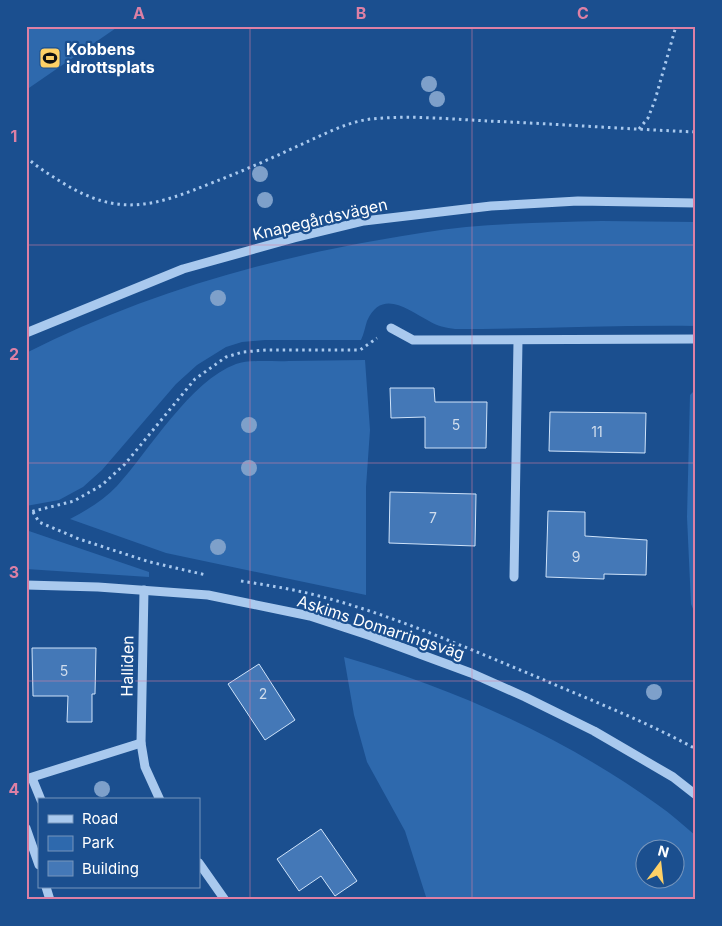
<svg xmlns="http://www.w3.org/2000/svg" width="722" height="926" font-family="Inter,sans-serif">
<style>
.green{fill:#2e69ad;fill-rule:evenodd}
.building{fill:#4478b7;stroke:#cfe3fa}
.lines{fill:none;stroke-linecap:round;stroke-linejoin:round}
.path{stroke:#a9c9ee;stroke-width:3;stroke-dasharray:2.5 4;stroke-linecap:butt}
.minor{stroke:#a9c9ee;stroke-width:9}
.tree{fill:#7ea0ca}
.grid{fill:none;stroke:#dd80a5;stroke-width:1;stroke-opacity:0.55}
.labels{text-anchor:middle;stroke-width:4.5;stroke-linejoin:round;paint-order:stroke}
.number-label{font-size:14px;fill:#d0dded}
.poi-label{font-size:16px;font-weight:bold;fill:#fff;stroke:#1b4f8f;text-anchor:start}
.street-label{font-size:16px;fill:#fff;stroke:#1b4f8f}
.neatline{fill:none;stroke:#dd80a5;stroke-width:2}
.grid-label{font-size:16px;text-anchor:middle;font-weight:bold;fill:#dd80a5}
</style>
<rect width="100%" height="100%" fill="#1b4f8f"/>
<g class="green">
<path d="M26,26H119L26,90Z"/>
<path d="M602,221L696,222V326C615,325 535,329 455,329C446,328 437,326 429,321C408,310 382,288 367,321C365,327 364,334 361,340H265L242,342L226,347L197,365L176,384L102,470L83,487L59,500L26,506V353C137,297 258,261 379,240C408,235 437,230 466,227C511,223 557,222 602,221Z"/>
<path d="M365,360L370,430L366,487V595L166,553L70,519C87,510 104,500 117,486C149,451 190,381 236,364C250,359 273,362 289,361C314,361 340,360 365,360Z"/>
<path d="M696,389V616L691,604L687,517L690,395Z"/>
<path d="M26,530L149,572V577L26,569Z"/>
<path d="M344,657C454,688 565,738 658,805C671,814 683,825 696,836V900H427L405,831L367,762L354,715ZM674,848V878H644V848Z"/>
</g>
<g class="building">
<path d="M390,388H434L435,402H487L486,448H425V417L391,418Z"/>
<path d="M550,412L646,413L645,453L549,451Z"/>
<path d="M390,492L476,494L475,546L389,543Z"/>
<path d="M548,511L585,512V536L647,540L646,575L604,574V579L546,577Z"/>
<path d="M32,648H96L95,694H92V722H67L68,696H33Z"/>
<path d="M259,664L295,720L265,740L228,684Z"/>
<path d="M321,829L357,881L335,896L321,876L299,891L277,859Z"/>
</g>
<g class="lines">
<g class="path">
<path d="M639,129L648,118L655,100L676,26"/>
<path d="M26,157C37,167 50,175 63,183C120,218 155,206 214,182C243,171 272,158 300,145C323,135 346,122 371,119C409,115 450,119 488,121C557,124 627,129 696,132"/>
<path d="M33,512L39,522L79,539L150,562L206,575"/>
<path d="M26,513L74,501L102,485L125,464L195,379L226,357L243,352L266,350H360L377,338"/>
<path d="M241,581C260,584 279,587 298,591C380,609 459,645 537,677C590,700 645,721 696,749"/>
</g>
<g class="minor">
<path d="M391,328L413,340L696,339"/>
<path d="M26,333L183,269L294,238L364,221L491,206L578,201L696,203"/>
<path d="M514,577L518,341"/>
<path d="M26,585L98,587L208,595L310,616L371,636L471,673L525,697L594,731L673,777L696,795"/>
<path d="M144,590L141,743L145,767L160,800"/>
<path d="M32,778L41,800"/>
<path d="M26,779L141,743"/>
<path d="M26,828L39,865"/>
<path d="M199,863L225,900"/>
<path d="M46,887L50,900"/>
</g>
</g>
<g class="tree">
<circle cx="429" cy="84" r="8"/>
<circle cx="437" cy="99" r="8"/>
<circle cx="260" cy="174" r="8"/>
<circle cx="265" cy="200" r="8"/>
<circle cx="218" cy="298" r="8"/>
<circle cx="249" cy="425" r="8"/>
<circle cx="249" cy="468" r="8"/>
<circle cx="218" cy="547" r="8"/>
<circle cx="654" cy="692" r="8"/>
<circle cx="102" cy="789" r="8"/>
</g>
<path class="grid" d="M250,26V900M472,26V900M26,245H696M26,463H696M26,681H696"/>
<defs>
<g id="stadium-square" transform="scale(1.125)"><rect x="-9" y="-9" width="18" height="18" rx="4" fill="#ffd166" stroke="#1b4f8f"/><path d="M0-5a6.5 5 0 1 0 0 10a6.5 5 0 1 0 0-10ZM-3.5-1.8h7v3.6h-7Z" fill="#111"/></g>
</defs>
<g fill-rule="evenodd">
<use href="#stadium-square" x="50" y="58"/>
</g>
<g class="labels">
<g class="number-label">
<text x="456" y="430">5</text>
<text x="597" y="437">11</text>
<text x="433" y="523">7</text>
<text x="576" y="562">9</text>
<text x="64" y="676">5</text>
<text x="263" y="699">2</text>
</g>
<g class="poi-label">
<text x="66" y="55">Kobbens<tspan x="66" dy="18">idrottsplats</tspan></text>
</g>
<g class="street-label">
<text transform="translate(320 219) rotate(-13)" y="6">Knapegårdsvägen</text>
<text transform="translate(381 627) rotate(18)" y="6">Askims Domarringsväg</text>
<text transform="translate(127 666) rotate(-89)" y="6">Halliden</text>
</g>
</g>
<rect width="722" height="926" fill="none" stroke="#1b4f8f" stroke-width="55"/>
<rect x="38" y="798" width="162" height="90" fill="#1b4f8f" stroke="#7695bc"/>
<rect x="48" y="815" width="25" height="8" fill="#a9c9ee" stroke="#7695bc"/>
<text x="82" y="824" font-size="15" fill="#ffffff">Road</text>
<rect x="48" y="836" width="25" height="15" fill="#2e69ad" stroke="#7695bc"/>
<text x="82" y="848" font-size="15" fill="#ffffff">Park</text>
<rect x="48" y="861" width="25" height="15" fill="#4478b7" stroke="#7695bc"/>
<text x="82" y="874" font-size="15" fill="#ffffff">Building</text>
<g transform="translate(660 864) rotate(15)"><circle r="24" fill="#1b4f8f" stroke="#7695bc"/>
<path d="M0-4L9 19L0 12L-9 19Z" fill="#ffd166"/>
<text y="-8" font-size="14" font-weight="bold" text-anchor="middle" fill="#ffffff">N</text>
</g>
<rect x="28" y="28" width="666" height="870" class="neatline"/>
<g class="grid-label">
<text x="139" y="19">A</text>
<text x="361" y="19">B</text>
<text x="583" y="19">C</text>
<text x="14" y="142">1</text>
<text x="14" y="360">2</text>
<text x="14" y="578">3</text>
<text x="14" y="795">4</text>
</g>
</svg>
